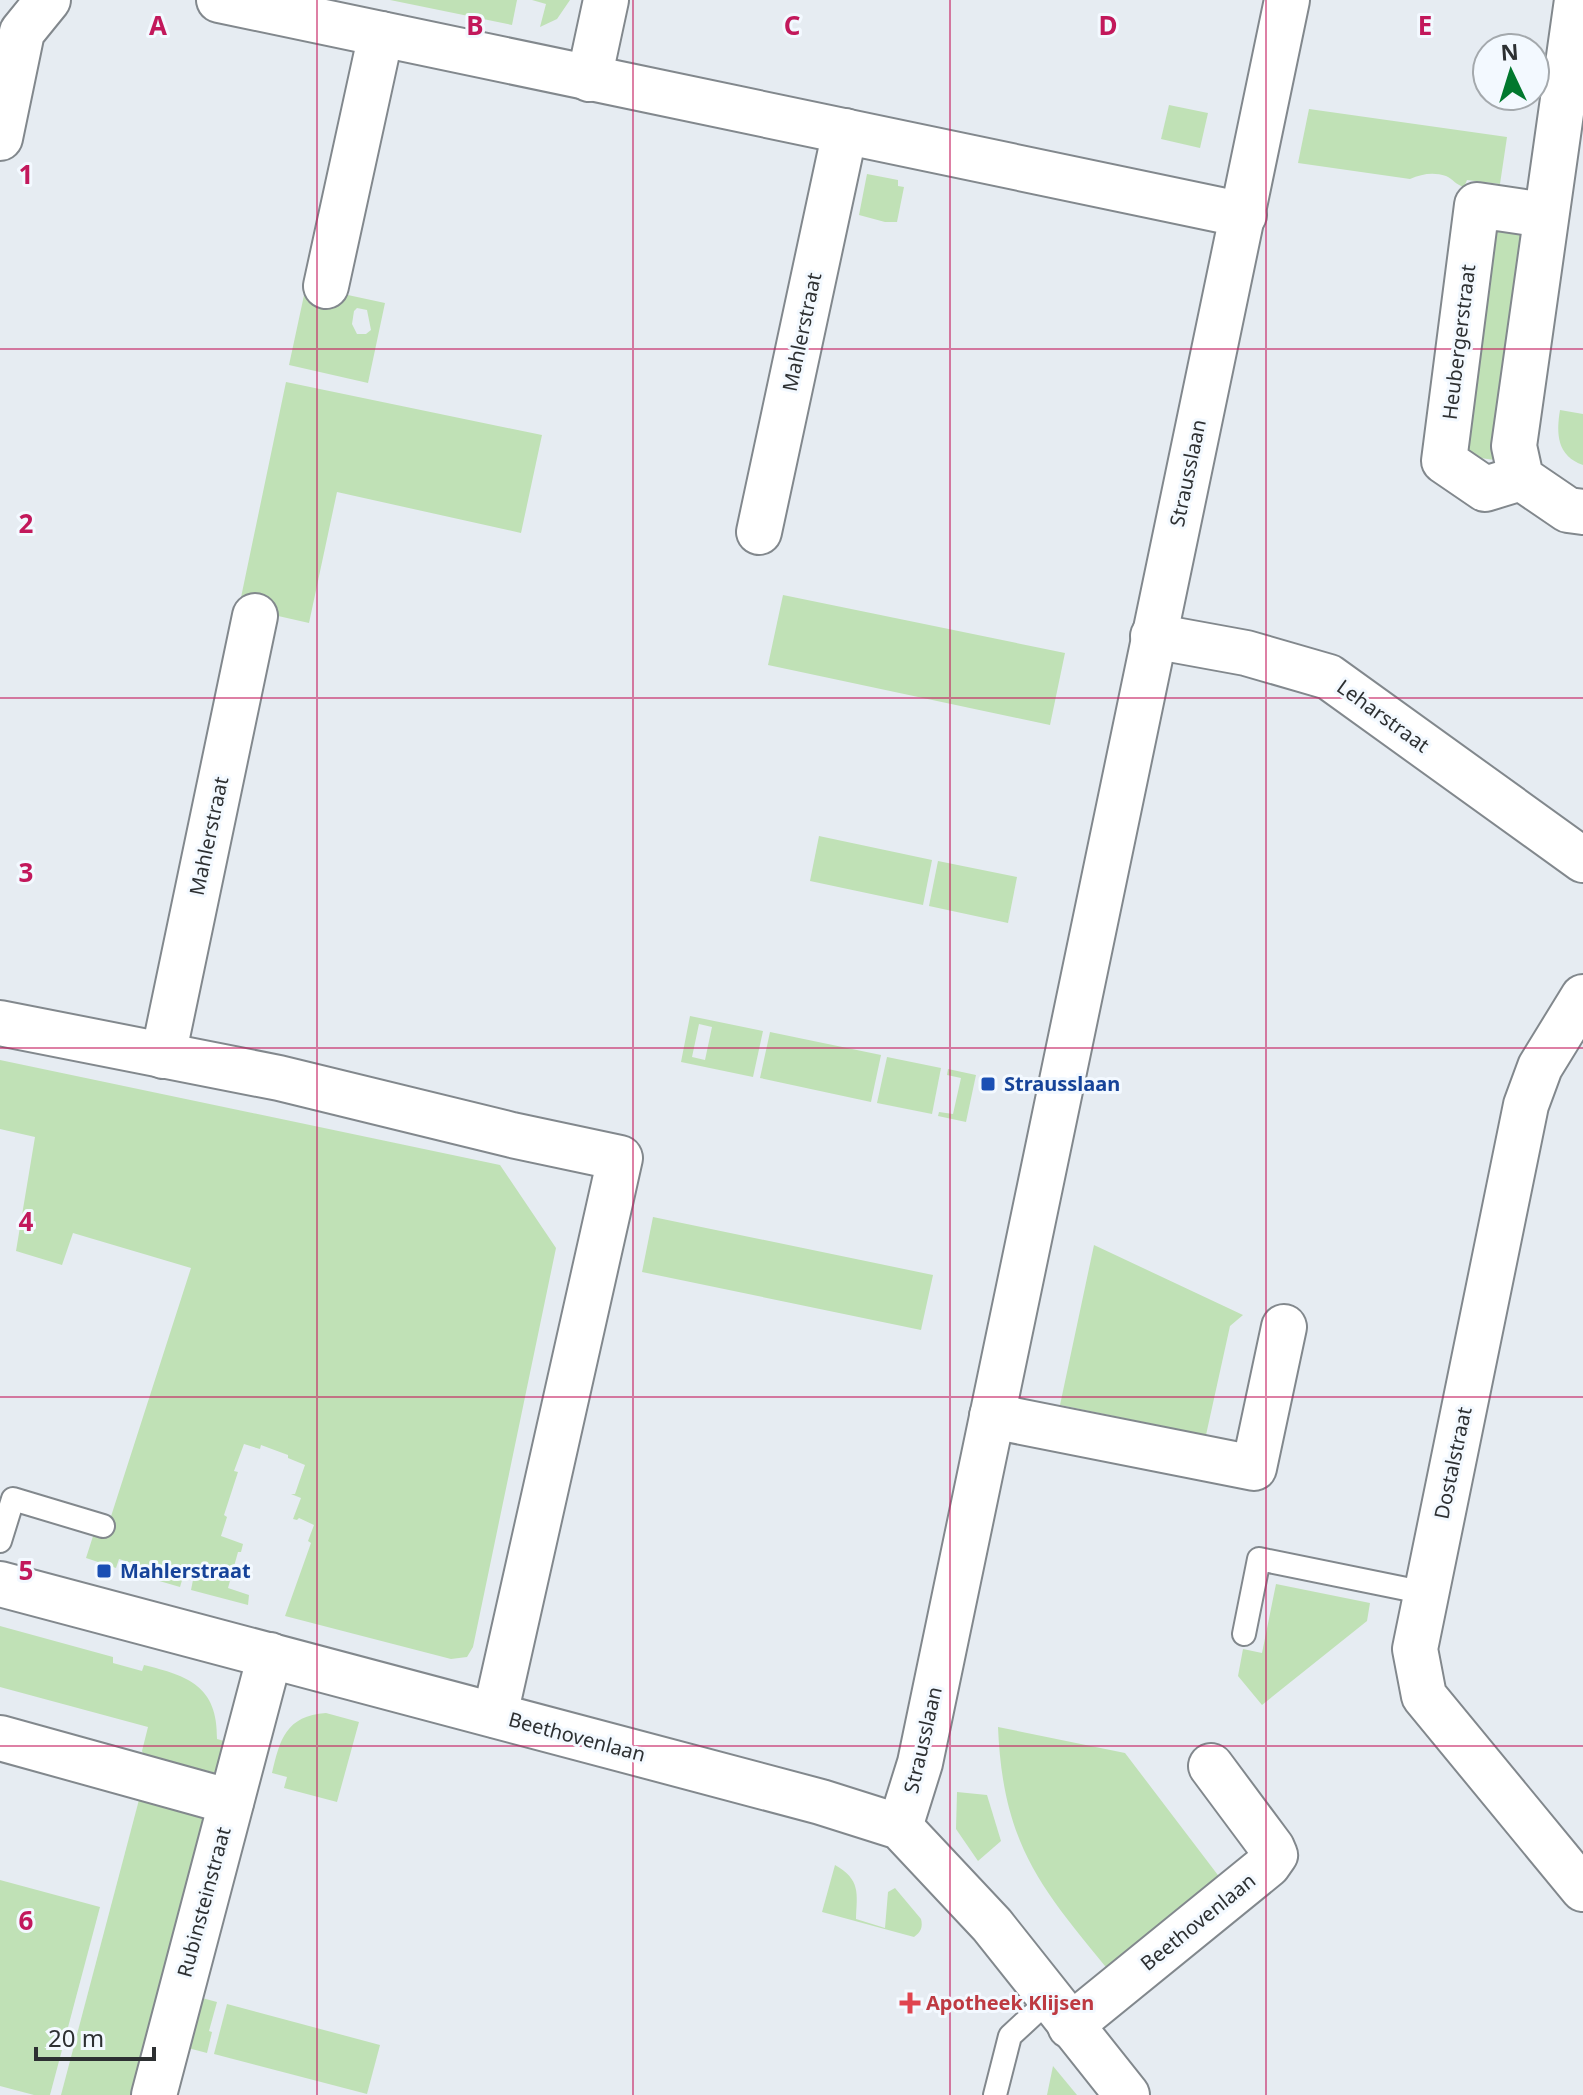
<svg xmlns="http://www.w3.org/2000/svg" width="1583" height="2095" font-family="'Noto Sans',sans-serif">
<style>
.green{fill:#c0e1b6;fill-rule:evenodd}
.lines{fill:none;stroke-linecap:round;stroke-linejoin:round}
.service-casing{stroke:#82888d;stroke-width:26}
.minor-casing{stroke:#82888d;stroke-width:48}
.service{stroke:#fff;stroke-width:22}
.minor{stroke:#fff;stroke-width:44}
.grid{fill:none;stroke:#c2185b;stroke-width:2;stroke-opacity:0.55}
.transit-dot{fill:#1a4fb4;stroke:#f3f9ff;stroke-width:3}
.health-dot{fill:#e0444e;stroke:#f3f9ff;stroke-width:3}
.labels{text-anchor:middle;stroke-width:6;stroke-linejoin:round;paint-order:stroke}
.street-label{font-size:20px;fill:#2d3032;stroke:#f3f9ff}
.transit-label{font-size:20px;font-weight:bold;fill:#164399;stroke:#f3f9ff;text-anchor:start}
.health-label{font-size:20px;font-weight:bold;fill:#be3a42;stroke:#f3f9ff;text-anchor:start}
.grid-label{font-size:26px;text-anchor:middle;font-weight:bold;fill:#c2185b;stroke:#f3f9ff;stroke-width:6;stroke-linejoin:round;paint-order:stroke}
</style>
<rect width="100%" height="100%" fill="#e6ecf2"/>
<g class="green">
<path d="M390,0H517L512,25Z"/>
<path d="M532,0H570L557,19L540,27L546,4Z"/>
<path d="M1169,105L1208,113L1200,148L1161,139Z"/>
<path d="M1309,109L1507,137L1500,184L1467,180L1464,187C1456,185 1453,179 1446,176C1433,172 1422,174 1410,179L1298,163Z"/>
<path d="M867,174L898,180V186L904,187L897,222H885L859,215Z"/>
<path d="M1490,225L1522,230L1493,448L1495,460L1458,455Z"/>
<path d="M306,286L385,303L368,383L289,365ZM357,308L367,310L371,330L366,334H357L352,324L354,311Z"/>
<path d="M286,382L542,435L521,533L337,492L309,623L239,607Z"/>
<path d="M1560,410L1583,414V465C1557,456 1556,434 1560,410Z"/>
<path d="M783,595L1065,653L1050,725L768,665Z"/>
<path d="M819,836L932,860L923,905L810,881Z"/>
<path d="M938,861L1017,877L1008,923L929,906Z"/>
<path d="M690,1016L763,1031L753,1077L681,1062ZM699,1024L712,1027L705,1060L692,1057Z"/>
<path d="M770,1032L881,1055L871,1102L760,1078Z"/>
<path d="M887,1057L941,1068L932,1114L877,1103Z"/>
<path d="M0,1060L500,1165L556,1248L473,1647L467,1657L451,1659L285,1616L311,1543L308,1541L314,1525L299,1518L297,1520L293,1519L301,1498L291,1494H295L305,1465L288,1458V1455L261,1445L260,1449L244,1444L234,1471L238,1472L224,1515L227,1517L221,1536L243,1544L241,1552H238L228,1588L249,1595L248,1605L191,1590L193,1580L183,1577L180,1587L142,1576L144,1567L119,1559L116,1568L86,1558L94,1533L105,1535L191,1268L73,1233L62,1265L16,1251L35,1137L0,1129Z"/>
<path d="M948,1069L976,1075L966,1122L938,1116L939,1112L953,1114L961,1078L947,1075Z"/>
<path d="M653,1217L933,1275L921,1330L642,1272Z"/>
<path d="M1094,1245L1243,1315L1230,1326L1206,1435L1060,1405Z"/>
<path d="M1276,1584L1370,1603L1367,1621L1262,1705L1238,1676L1243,1649L1262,1653Z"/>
<path d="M0,1626L113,1657V1663L142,1671L144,1665C188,1676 218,1686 217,1739L224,1741L216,1773L144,1755L142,1751L148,1727L0,1687Z"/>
<path d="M326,1713L359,1722L337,1802L284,1788L287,1777L272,1773C280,1739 286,1716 326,1713Z"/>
<path d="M998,1727L1125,1753L1227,1887L1115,1978C1042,1889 1003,1847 998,1727Z"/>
<path d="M957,1792L987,1795L1001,1841L978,1861L956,1829Z"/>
<path d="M140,1796L205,1813L130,2095H61Z"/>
<path d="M835,1865C861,1880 857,1893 856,1919L885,1928L888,1892L895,1888L921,1919C923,1927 921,1932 914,1937L822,1912Z"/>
<path d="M0,1880L100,1907L50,2095H34L0,2086Z"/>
<path d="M202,1998L217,2002L209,2031L212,2032L207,2053L188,2048Z"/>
<path d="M227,2004L380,2045L367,2094L214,2054Z"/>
<path d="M1053,2066L1077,2095H1047Z"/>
</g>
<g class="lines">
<g class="service-casing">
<g id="service">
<path d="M0,1541L13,1499L103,1526"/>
<path d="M1244,1634L1259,1559L1426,1593"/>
<path d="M995,2095L1010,2036L1050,1999"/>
</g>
</g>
<g class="minor-casing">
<g id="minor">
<path d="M219,0L1244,215"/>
<path d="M1577,0L1514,446L1521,478L1568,510L1583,512"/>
<path d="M589,79L606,0"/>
<path d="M0,138L22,32L48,0"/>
<path d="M326,286L381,34"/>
<path d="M1521,478L1485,489L1444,461L1477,205L1545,215"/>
<path d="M759,532L845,131"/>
<path d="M1153,636L1246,653L1329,677L1583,860"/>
<path d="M1583,997L1540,1067L1526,1105L1415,1649L1424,1696L1583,1889"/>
<path d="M0,1023L279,1078L512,1135L620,1158L495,1715"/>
<path d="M163,1056L255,616"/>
<path d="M992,1416L1254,1468L1284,1327"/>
<path d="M0,1584L821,1802L900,1827L992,1925L1127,2095"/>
<path d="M0,1738L231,1802"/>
<path d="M900,1827L920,1763L1287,0"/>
<path d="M1070,2026L1268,1865L1275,1855L1272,1848L1211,1766"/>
<path d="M154,2095L270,1655"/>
</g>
</g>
<use href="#service" class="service"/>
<use href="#minor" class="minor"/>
</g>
<path class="grid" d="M317,0V2095M633,0V2095M950,0V2095M1266,0V2095M0,349H1583M0,698H1583M0,1048H1583M0,1397H1583M0,1746H1583"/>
<g class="transit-dot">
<rect x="980" y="1076" width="16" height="16" rx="4"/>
<rect x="96" y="1563" width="16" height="16" rx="4"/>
</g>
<path class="health-dot" d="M906 1991h8v8h8v8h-8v8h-8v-8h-8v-8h8z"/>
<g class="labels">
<g class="street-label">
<text transform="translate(802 332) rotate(-78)" y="7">Mahlerstraat</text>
<text transform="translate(1459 342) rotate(-83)" y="7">Heubergerstraat</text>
<text transform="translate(1188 473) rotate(-78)" y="7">Strausslaan</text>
<text transform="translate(1383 716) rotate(36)" y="7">Leharstraat</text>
<text transform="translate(209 836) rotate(-78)" y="7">Mahlerstraat</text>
<text transform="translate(1453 1463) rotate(-78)" y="7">Dostalstraat</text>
<text transform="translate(577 1737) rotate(15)" y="7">Beethovenlaan</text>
<text transform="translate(923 1740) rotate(-77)" y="7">Strausslaan</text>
<text transform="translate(204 1902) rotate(-75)" y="7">Rubinsteinstraat</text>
<text transform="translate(1198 1922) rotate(-39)" y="7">Beethovenlaan</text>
</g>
<g class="transit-label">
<text x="1004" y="1091">Strausslaan</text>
<text x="120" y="1578">Mahlerstraat</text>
</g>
<g class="health-label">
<text x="926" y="2010">Apotheek Klijsen</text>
</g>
</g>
<g class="grid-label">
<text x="158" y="35">A</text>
<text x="475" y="35">B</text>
<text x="792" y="35">C</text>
<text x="1108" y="35">D</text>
<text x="1425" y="35">E</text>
<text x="26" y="184">1</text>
<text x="26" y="533">2</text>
<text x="26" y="882">3</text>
<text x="26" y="1231">4</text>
<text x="26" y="1580">5</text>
<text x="26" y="1930">6</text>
</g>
<g transform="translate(1511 72) rotate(356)"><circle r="38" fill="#f3f9ff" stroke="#a4a9ad" stroke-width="2"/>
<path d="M0-6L14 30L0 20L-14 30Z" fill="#01782e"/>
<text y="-12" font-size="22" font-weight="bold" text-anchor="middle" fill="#2d3032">N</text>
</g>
<path d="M36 2047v12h118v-12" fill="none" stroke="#2d3032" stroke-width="4"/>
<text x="48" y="2047" font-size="24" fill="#2d3032" stroke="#f3f9ff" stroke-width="6" paint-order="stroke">20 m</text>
</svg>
